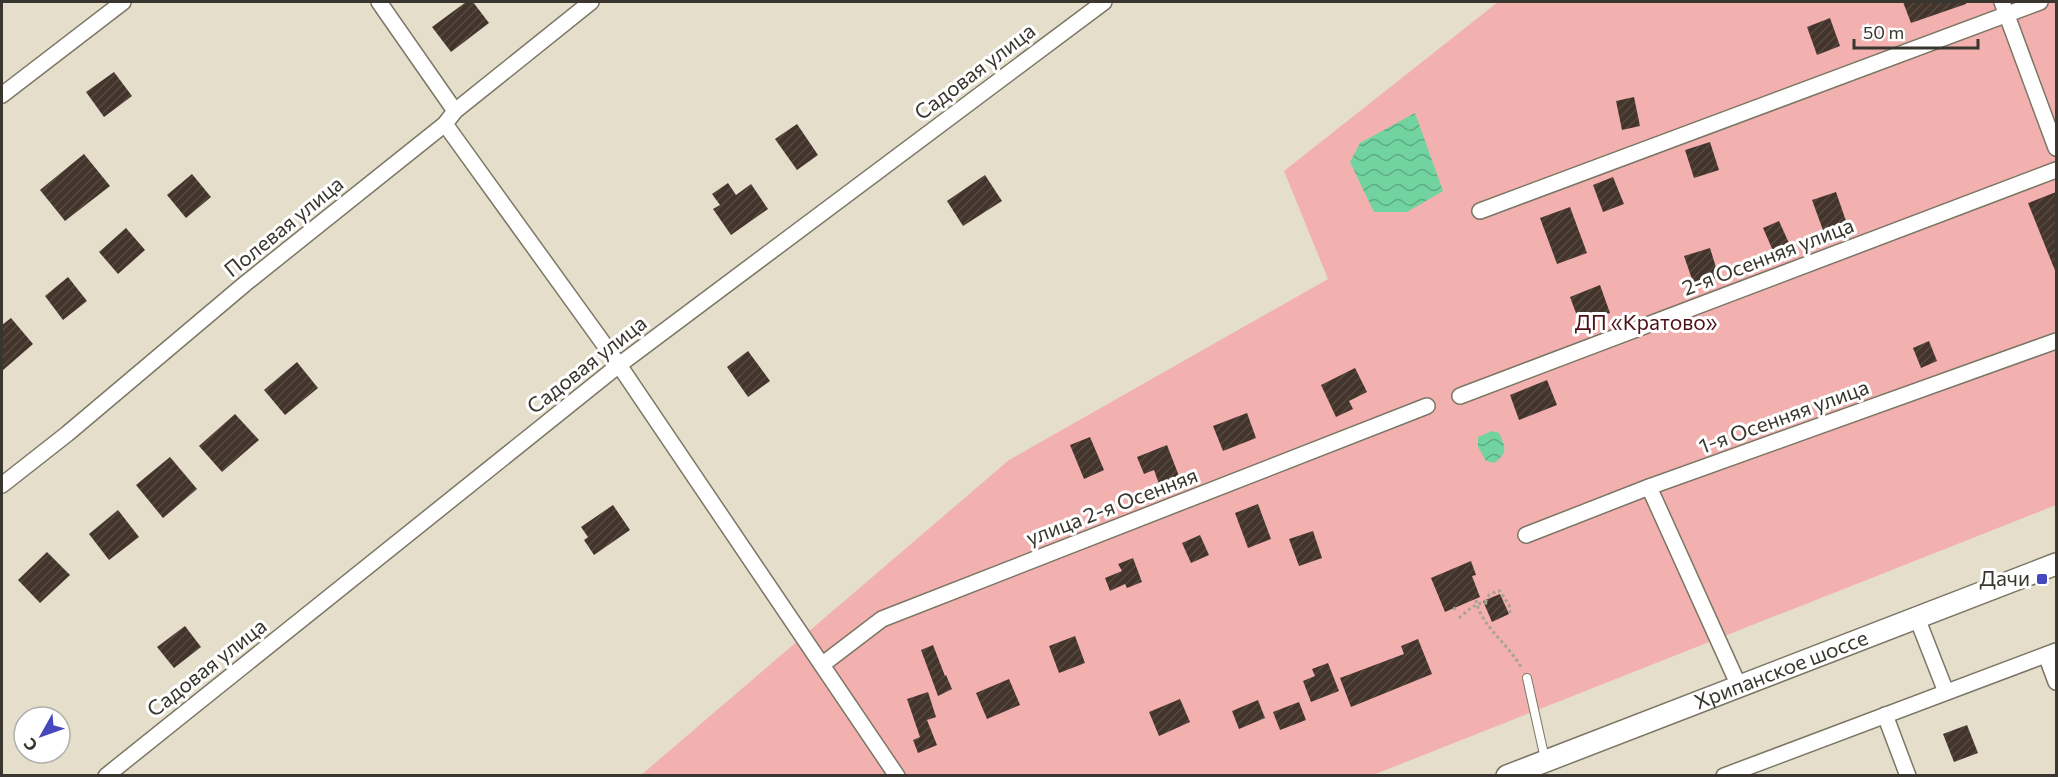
<svg xmlns="http://www.w3.org/2000/svg" width="2058" height="777" font-family="Commissioner,sans-serif">
<style>
.garden{fill:#f2b1af}
.water{fill:url(#water-waves)}
.building{fill:url(#building-hatch)}
.lines{fill:none;stroke-linecap:round;stroke-linejoin:round}
.service-casing{stroke:#7c7665;stroke-width:10}
.minor-casing{stroke:#7c7665;stroke-width:18}
.secondary-casing{stroke:#7c7665;stroke-width:24}
.path{stroke:#a8a393;stroke-width:3;stroke-dasharray:3 3;stroke-linecap:butt}
.service{stroke:#fff;stroke-width:8}
.minor{stroke:#fff;stroke-width:15}
.secondary{stroke:#fff;stroke-width:21}
.poi-dot{fill:#4648be;stroke:#fff;stroke-width:2}
.labels{text-anchor:middle;stroke-width:6;stroke-linejoin:round;paint-order:stroke}
.street-label{font-size:21px;fill:#38362e;stroke:#fff}
.park-label{font-size:21px;fill:#4d1016;stroke:#fff}
.poi-label{font-size:21px;fill:#38362e;stroke:#fff;text-anchor:end}
</style>
<defs>
<pattern id="water-waves" width="16" height="10" patternUnits="userSpaceOnUse" patternTransform="scale(1.5)"><rect width="16" height="10" fill="#71d3a0"/><path d="M0 5q4-4 8 0t8 0" fill="none" stroke="#5eac83"/></pattern>
<pattern id="building-hatch" width="6" height="6" patternUnits="userSpaceOnUse" patternTransform="scale(1.5)"><rect width="6" height="6" fill="#44352c"/><path d="M-1 1l2-2M0 6l6-6M5 7l2-2" fill="none" stroke="#574a42"/></pattern>
</defs>
<rect width="100%" height="100%" fill="#e5decb"/>
<path class="garden" d="M1498,2H2056V505L1373,775L640,776L1009,460L1328,279L1284,171Z"/>
<g class="water">
<path d="M1415,113L1443,191L1407,212H1374L1350,162L1360,143Z"/>
<path d="M1492,431L1499,433C1506,448 1508,453 1494,463L1486,461L1478,447V437Z"/>
</g>
<g class="building">
<path d="M466,2H473L489,23L451,52L432,27Z"/>
<path d="M1903,2H1966V4L1911,23Z"/>
<path d="M1830,18L1840,46L1817,55L1807,27Z"/>
<path d="M114,72L132,96L104,117L86,92Z"/>
<path d="M1634,97L1640,126L1622,130L1616,101Z"/>
<path d="M797,124L818,155L797,170L775,139Z"/>
<path d="M1710,142L1719,170L1694,178L1685,150Z"/>
<path d="M84,154L110,186L65,221L40,190Z"/>
<path d="M192,174L211,197L186,218L167,195Z"/>
<path d="M985,175L1002,201L963,226L947,201Z"/>
<path d="M1613,177L1624,204L1603,212L1593,185Z"/>
<path d="M728,183L736,195L751,184L768,209L731,235L713,209L720,205L712,194Z"/>
<path d="M1836,192L1847,224L1824,233L1812,200Z"/>
<path d="M2056,192V273L2028,203Z"/>
<path d="M1570,207L1587,253L1557,264L1540,218Z"/>
<path d="M1779,221L1793,252L1777,260L1763,228Z"/>
<path d="M126,228L145,250L118,274L99,252Z"/>
<path d="M1710,248L1719,277L1694,285L1684,256Z"/>
<path d="M68,277L87,301L63,320L45,296Z"/>
<path d="M1600,285L1610,313L1580,324L1570,297Z"/>
<path d="M11,318L33,344L2,371V325Z"/>
<path d="M1929,341L1937,361L1921,368L1913,348Z"/>
<path d="M748,351L770,381L748,397L727,367Z"/>
<path d="M297,362L318,388L285,415L264,390Z"/>
<path d="M1355,368L1367,392L1349,401L1353,409L1336,417L1321,385Z"/>
<path d="M1547,380L1557,405L1519,420L1510,395Z"/>
<path d="M1247,413L1256,438L1223,451L1213,426Z"/>
<path d="M235,414L259,440L222,472L199,446Z"/>
<path d="M1090,437L1104,470L1084,479L1070,445Z"/>
<path d="M1167,445L1179,476L1159,484L1154,470L1144,474L1137,457Z"/>
<path d="M170,457L197,489L163,518L136,485Z"/>
<path d="M1258,504L1271,539L1248,548L1235,513Z"/>
<path d="M613,505L630,530L594,555L584,540L588,537L581,527Z"/>
<path d="M118,510L139,537L109,560L89,534Z"/>
<path d="M1313,531L1322,558L1299,566L1289,539Z"/>
<path d="M1200,535L1209,555L1191,563L1182,543Z"/>
<path d="M47,552L70,575L40,603L18,580Z"/>
<path d="M1133,558L1142,582L1127,588L1125,584L1110,591L1105,578L1122,571L1118,564Z"/>
<path d="M1471,561L1476,575L1472,576L1480,597L1445,612L1431,578Z"/>
<path d="M1500,594L1509,614L1492,622L1483,601Z"/>
<path d="M185,626L201,647L174,668L157,647Z"/>
<path d="M1075,636L1085,663L1059,673L1049,646Z"/>
<path d="M1418,639L1432,674L1351,707L1340,678L1404,654L1401,646Z"/>
<path d="M933,645L945,676L946,675L952,689L938,696L921,650Z"/>
<path d="M1328,663L1339,691L1311,702L1303,681L1315,676L1312,669Z"/>
<path d="M1009,679L1020,705L987,719L976,693Z"/>
<path d="M928,692L936,717L927,720L937,745L918,753L913,740L920,737L907,699Z"/>
<path d="M1180,699L1190,722L1159,736L1149,712Z"/>
<path d="M1258,700L1265,718L1239,729L1232,711Z"/>
<path d="M1299,702L1306,720L1280,730L1273,712Z"/>
<path d="M1967,725L1978,753L1954,762L1943,734Z"/>
</g>
<g class="lines">
<g class="service-casing">
<path id="service" d="M1527,678L1545,759"/>
</g>
<g class="minor-casing">
<g id="minor">
<path d="M379,2L455,111"/>
<path d="M2002,2L2056,148"/>
<path d="M2,95L123,2"/>
<path d="M445,124L619,365L897,776"/>
<path d="M1480,211L2040,2"/>
<path d="M1460,396L2056,170"/>
<path d="M2,485L67,434L246,283L445,124L455,111L591,2"/>
<path d="M1649,487L1739,686"/>
<path d="M1526,535L1649,487L2056,341"/>
<path d="M1917,618L1946,692"/>
<path d="M2046,655L2056,682"/>
<path d="M823,664L882,619L1427,406"/>
<path d="M1885,715L1908,776"/>
<path d="M106,776L619,365L1104,2"/>
<path d="M1724,776L2056,651"/>
</g>
</g>
<g class="secondary-casing">
<g id="secondary">
<path id="s1" d="M1507,776L2056,564"/>
</g>
</g>
<g class="path">
<path d="M1476,600C1481,627 1510,645 1522,669"/>
<path d="M1485,602L1489,595L1497,591H1500L1509,605L1510,613"/>
<path d="M1454,610L1456,604"/>
<path d="M1459,618C1469,610 1477,600 1490,604"/>
</g>
<use href="#service" class="service"/>
<use href="#minor" class="minor"/>
<use href="#secondary" class="secondary"/>
</g>
<rect class="poi-dot" x="2036" y="573" width="12" height="12" rx="3"/>
<g class="labels">
<g class="street-label">
<text transform="translate(975 72) rotate(-37)" y="7">Садовая улица</text>
<text transform="translate(284 227) rotate(-39)" y="7">Полевая улица</text>
<text transform="translate(1768 257) rotate(-21)" y="7">2-я Осенняя улица</text>
<text transform="translate(587 365) rotate(-38)" y="7">Садовая улица</text>
<text transform="translate(1784 417) rotate(-20)" y="7">1-я Осенняя улица</text>
<text transform="translate(1112 507) rotate(-21)" y="7">улица 2-я Осенняя</text>
<text transform="translate(207 668) rotate(-38)" y="7">Садовая улица</text>
<text dy="7" stroke="none"><textPath href="#s1" startOffset="294">Хрипанское шоссе</textPath></text>
</g>
<g class="park-label">
<text x="1646" y="330">ДП «Кратово»</text>
</g>
<g class="poi-label">
<text x="2030" y="586">Дачи</text>
</g>
</g>
<rect width="2058" height="777" fill="none" stroke="#38362e" stroke-width="6"/>
<g transform="translate(42 735) rotate(230)"><circle r="28" fill="#ffffff" stroke="#afafab" stroke-width="1.5"/>
<path d="M0-4.5L10 22L0 15L-10 22Z" fill="#4648be"/>
<text y="-9" font-size="16" font-weight="bold" text-anchor="middle" fill="#38362e">С</text>
</g>
<path d="M1854 39v9h124v-9" fill="none" stroke="#38362e" stroke-width="3"/>
<text x="1863" y="39" font-size="18" fill="#38362e" stroke="#ffffff" stroke-width="4.5" paint-order="stroke">50 m</text>
</svg>
